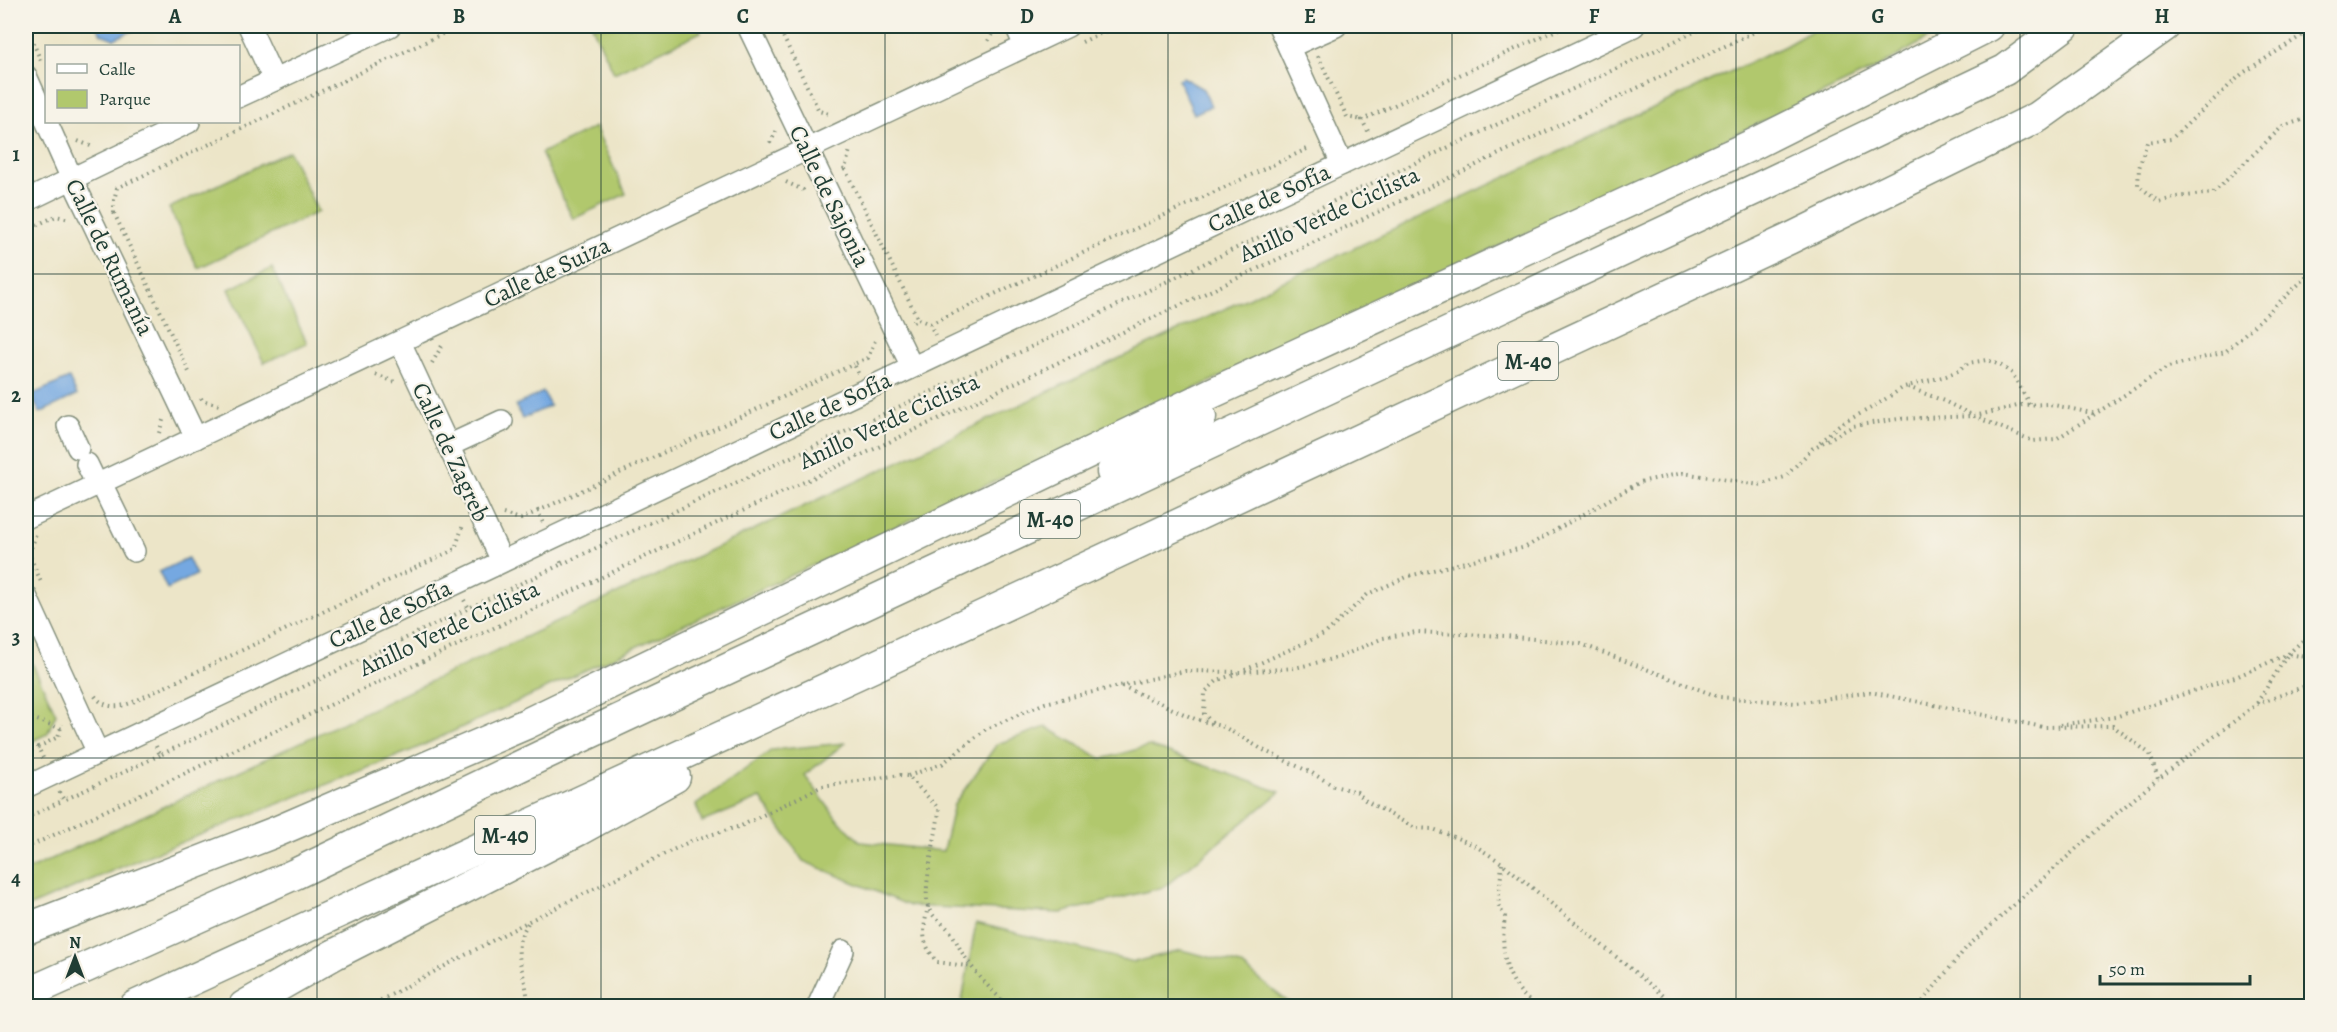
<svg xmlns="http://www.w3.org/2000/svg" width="2337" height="1032" font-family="Alegreya,serif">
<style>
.green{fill:#b1c86d;stroke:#688250;stroke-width:1.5}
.water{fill:#75a8e1;stroke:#4a728a;stroke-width:1.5}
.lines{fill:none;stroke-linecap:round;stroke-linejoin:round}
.minor-casing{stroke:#86917e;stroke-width:24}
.highway-casing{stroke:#86917e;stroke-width:33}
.path{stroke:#86917e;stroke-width:4;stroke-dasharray:1.5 4.5;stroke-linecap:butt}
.minor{stroke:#fff;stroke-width:21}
.highway{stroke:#fff;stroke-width:30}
.grid{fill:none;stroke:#1f3d34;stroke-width:1.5;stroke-opacity:0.55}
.labels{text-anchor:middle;stroke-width:4.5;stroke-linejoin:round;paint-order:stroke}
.shield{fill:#f7f3e8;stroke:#60746a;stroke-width:1.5}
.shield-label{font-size:22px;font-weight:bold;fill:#1f3d34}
.street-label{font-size:24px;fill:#1f3d34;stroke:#f7f3e8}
.neatline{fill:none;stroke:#1f3d34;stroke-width:2}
.grid-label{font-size:20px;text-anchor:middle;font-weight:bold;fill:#1f3d34}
</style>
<rect width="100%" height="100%" fill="#f7f3e8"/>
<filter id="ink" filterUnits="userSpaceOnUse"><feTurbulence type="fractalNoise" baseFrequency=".0167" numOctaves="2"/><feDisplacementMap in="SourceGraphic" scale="12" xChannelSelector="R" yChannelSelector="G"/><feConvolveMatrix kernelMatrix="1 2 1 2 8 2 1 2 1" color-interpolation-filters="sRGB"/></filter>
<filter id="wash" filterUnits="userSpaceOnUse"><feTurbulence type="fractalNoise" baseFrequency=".008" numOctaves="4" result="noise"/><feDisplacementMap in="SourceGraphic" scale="24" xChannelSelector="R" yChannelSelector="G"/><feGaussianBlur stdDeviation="1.35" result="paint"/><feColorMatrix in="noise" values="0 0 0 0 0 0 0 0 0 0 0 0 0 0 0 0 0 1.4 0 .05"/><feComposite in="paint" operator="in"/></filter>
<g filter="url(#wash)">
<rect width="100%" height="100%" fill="#ece5c8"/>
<g class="green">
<path d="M592,26H698L701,32L614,73Z"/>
<path d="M1820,26H1949L1879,67L1274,352L415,749L140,859L26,908V871L1785,46Z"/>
<path d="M595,127L626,194L573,219L541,153Z"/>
<path d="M289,151L318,212L198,268L169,208Z"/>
<path d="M272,268L307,343L264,363L229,289Z"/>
<path d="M26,650L56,714L47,734L26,744Z"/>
<path d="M1046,727L1102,759L1149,746L1280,792L1164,887L1061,913L910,906L803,861L761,798L702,822L696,805L772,750L845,743L805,775L837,819L861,842L943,851L954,804L997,744Z"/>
<path d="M976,923L1134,962L1181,950L1241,965L1293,1006H961Z"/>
</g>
<g class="water">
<path d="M97,26H143L114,39L101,34Z"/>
<path d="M1182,77L1203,89L1211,106L1194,114L1178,79Z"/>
<path d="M69,378L77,395L40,413L31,395Z"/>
<path d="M543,392L550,406L522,419L516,405Z"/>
<path d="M188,558L196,575L167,589L159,572Z"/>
</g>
</g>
<g filter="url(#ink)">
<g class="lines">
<g class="minor-casing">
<g id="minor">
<path d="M249,26L274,80"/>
<path d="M748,26L912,367"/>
<path d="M1016,26L1025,46"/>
<path d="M1279,26L1342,164"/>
<path d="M1289,47L1336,26"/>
<path d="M26,76L72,179L196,438"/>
<path d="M238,97L390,26"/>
<path d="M26,201L189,122"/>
<path d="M400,342L502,561"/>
<path d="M68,426L78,448"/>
<path d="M448,446L502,421"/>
<path d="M87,464L97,485"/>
<path d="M101,483L134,551"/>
<path d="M26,518L1068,26"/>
<path d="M26,596L98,753"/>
<path d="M26,787L1634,26"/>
<path d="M818,1006L843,951"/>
</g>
</g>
<g class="highway-casing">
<g id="highway">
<path d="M1112,472L1201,417"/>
<path d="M26,929L278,831L526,724L1212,393L1754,144L1989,26"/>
<path d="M26,994L295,874L543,755L1764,185L2005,70L2064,26"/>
<path d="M135,1006L875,666L1789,239L2038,117L2165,26"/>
<path d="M244,1006L335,954L577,831L675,777"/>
</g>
</g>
<g class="path">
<path d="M26,26L41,61"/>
<path d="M778,26L819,111L832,115"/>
<path d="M2312,29L2243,73L2171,139L2147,142L2139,168L2138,185L2159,202L2177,197L2213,193L2283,126L2312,117"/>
<path d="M988,41L996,27"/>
<path d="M1082,42L1117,26"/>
<path d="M1318,56L1347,117L1362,120"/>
<path d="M1368,131L1362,120L1565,26"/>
<path d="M78,141L93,147"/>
<path d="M770,143L777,130"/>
<path d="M845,169L918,319"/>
<path d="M843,170L845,169L850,150"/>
<path d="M786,182L803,190L804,193"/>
<path d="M114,213L189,372"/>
<path d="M114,213V200L117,188L459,26"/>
<path d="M26,230L56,216L70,219"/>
<path d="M913,322L918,319L930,324L935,335"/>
<path d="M930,324L1307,149"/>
<path d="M432,363L443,344"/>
<path d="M858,373L854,364L868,358L876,338"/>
<path d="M376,375L398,383"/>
<path d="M1908,387L1944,401L1974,416L2022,405L2049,404L2096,414"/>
<path d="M201,398L202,400L219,405"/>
<path d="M159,433L164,417"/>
<path d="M1820,442L1839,425L1873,407L1904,387L1946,376L1960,370L1968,363L1987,360L2000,365L2012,373L2030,405"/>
<path d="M538,511L854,364"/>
<path d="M503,514L521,519L538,511L543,523"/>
<path d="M36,535L29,554L42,584"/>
<path d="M562,564L956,380L1012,356L1332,202L1707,26"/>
<path d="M464,600L469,608L562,564L559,557"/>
<path d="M1245,670L1326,633L1368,594L1409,576L1526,547L1640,482L1683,473L1759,485L1785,477L1813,448L1853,426L1898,419L1974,416L2033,441L2056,439L2168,367L2225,352L2312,272"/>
<path d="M1122,686L1195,719L1224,727L1265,751L1312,773L1334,786L1357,792L1366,801L1415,828L1433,829L1459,839L1474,845L1502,863L1676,1006"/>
<path d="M95,696C105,709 119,708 133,702L455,549L463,525"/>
<path d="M2257,703L2288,654L2312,658"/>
<path d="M26,716L62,729"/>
<path d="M1212,723L1204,714L1205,692L1218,680L1238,673"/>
<path d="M2060,725L2115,717L2238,676L2288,654L2312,632"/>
<path d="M156,746L160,755L469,608"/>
<path d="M26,753L38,747"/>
<path d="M43,758L38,747L58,737L62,724"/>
<path d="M908,776L942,764L986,729L1045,703L1185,671L1241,672L1295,668L1340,657L1383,638L1416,632L1506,636L1581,644L1719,697L1796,703L1870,692L2043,727L2113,726L2150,754L2158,779L2257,704L2303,687L2312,681"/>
<path d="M59,792L64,800L160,755"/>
<path d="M26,818L64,800"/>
<path d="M26,848L1342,229L1767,26"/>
<path d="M1502,864L1498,905L1505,917C1500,953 1505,982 1535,1006"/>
<path d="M928,906C923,932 920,941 937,962L973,967"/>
<path d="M370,1006L529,921L693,840L741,826L822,786L900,775L908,776L939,809C938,832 922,886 928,906C931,917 942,922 949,930C955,937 958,946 963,954C975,973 992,992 1009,1006"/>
<path d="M527,1006C530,984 514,960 520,939C522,933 526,927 529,921"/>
<path d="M1919,1006L1966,948L2107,821L2158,779"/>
</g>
<use href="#minor" class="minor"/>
<use href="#highway" class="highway"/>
</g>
</g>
<path class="grid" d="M317,26V1006M601,26V1006M885,26V1006M1168,26V1006M1452,26V1006M1736,26V1006M2020,26V1006M26,274H2312M26,516H2312M26,758H2312"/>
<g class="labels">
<g class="shield">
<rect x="1498" y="342" width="60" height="38" rx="4.5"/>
<rect x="1020" y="500" width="60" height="38" rx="4.5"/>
<rect x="475" y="816" width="60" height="38" rx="4.5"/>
</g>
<g class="shield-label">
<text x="1528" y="369">M-40</text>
<text x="1050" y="527">M-40</text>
<text x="505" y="843">M-40</text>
</g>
<g class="street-label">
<text transform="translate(830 196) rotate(64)" y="8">Calle de Sajonia</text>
<text transform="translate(1269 198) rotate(-25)" y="8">Calle de Sofía</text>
<text transform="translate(1329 214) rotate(-25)" y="8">Anillo Verde Ciclista</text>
<text transform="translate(110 257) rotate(64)" y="8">Calle de Rumanía</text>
<text transform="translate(547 272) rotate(-25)" y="8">Calle de Suiza</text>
<text transform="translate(830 406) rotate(-25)" y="8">Calle de Sofía</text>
<text transform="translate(889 421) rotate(-25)" y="8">Anillo Verde Ciclista</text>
<text transform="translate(451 452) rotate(65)" y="8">Calle de Zagreb</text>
<text transform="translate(390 614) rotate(-25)" y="8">Calle de Sofía</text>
<text transform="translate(449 628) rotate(-25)" y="8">Anillo Verde Ciclista</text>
</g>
</g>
<rect width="2337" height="1032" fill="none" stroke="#f7f3e8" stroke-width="66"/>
<rect x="45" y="45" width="195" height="78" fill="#f7f3e8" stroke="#a1aaa0" stroke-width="1.5"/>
<rect x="57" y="64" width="30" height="9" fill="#ffffff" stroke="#a1aaa0" stroke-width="1.5"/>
<text x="99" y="75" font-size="18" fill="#1f3d34">Calle</text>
<rect x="57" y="90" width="30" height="18" fill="#b1c86d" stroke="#a1aaa0" stroke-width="1.5"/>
<text x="99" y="105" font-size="18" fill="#1f3d34">Parque</text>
<g transform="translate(75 957)" stroke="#f7f3e8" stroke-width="4.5" paint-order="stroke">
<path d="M0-4.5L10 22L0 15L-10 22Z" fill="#1f3d34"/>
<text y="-9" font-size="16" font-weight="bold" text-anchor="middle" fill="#1f3d34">N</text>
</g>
<path d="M2100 975v9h150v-9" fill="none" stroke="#1f3d34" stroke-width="3"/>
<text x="2109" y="975" font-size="18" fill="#1f3d34" stroke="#f7f3e8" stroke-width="4.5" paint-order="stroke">50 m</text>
<rect x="33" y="33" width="2271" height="966" class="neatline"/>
<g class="grid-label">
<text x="175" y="23">A</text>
<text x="459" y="23">B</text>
<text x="743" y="23">C</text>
<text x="1027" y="23">D</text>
<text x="1310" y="23">E</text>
<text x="1594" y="23">F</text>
<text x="1878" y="23">G</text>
<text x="2162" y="23">H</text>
<text x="16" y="161">1</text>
<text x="16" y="402">2</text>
<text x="16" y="644">3</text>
<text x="16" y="885">4</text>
</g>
</svg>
